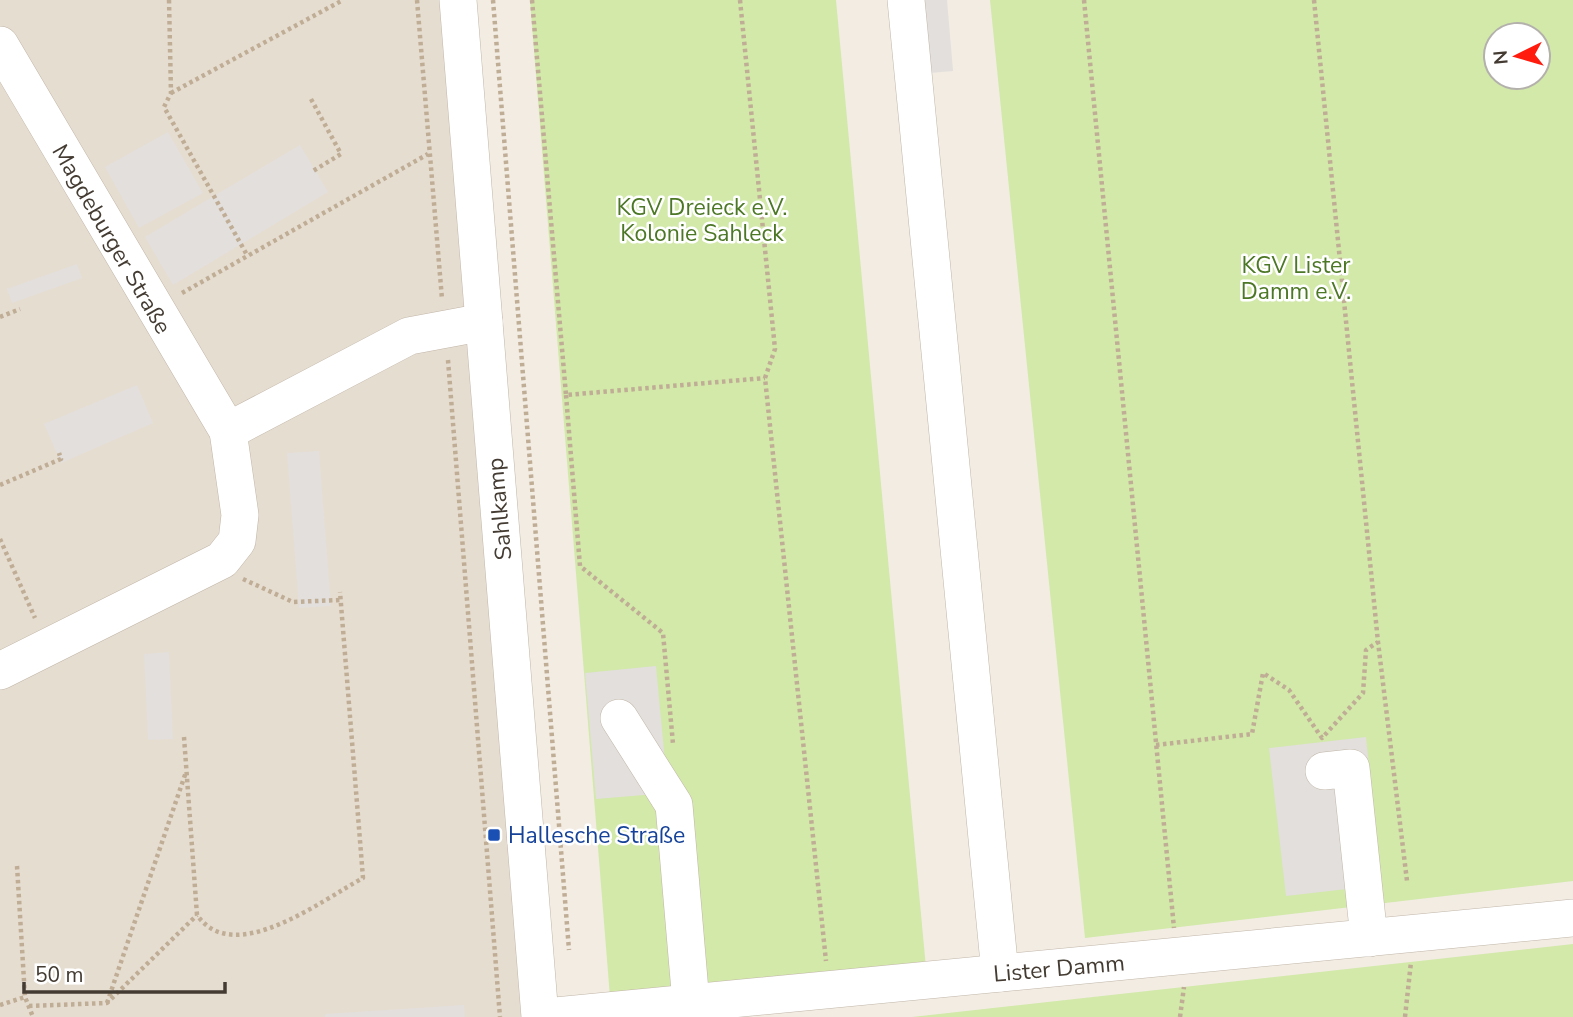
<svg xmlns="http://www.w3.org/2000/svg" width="1573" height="1017" font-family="'Nunito Sans',sans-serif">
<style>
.residential{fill:#e6ddd1}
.green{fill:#d2e9a9;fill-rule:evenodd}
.parking{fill:#e2dfdc}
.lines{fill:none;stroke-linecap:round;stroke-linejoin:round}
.minor-casing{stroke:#c1b6a8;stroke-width:38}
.path{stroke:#c0ad96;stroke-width:4.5;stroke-dasharray:3.5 3.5;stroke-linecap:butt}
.minor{stroke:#fff;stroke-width:37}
.transit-dot{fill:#1a4fb4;stroke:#fff;stroke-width:2.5}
.labels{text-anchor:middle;stroke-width:5;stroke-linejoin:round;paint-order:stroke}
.park-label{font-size:23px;fill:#4c7725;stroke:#fff}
.street-label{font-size:23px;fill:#443c33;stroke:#fff}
.transit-label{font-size:23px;fill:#164399;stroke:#fff;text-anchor:start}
</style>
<rect width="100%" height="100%" fill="#f2ece3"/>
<path class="residential" d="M0,0H458L540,1017H0Z"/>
<g class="green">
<path d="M530,0H836L926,968L610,997Z"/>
<path d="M990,0H1573V881L1085,938ZM1496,35H1538V77H1496Z"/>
<path d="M1573,944V1017H912Z"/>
</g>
<g class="parking">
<path d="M899,0H947L953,71L906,75Z"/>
<path d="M168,132L203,193L139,228L105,167Z"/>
<path d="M300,145L328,192L173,285L145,237Z"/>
<path d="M77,264L82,278L12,303L7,289Z"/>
<path d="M137,385L153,423L61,463L44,424Z"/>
<path d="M319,451L331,606L299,608L287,453Z"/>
<path d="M169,652L173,739L148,740L144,654Z"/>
<path d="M656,666L668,793L596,799L585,673Z"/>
<path d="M1366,737L1382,885L1286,896L1269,748Z"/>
<path d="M464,1005L465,1017H325V1014Z"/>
</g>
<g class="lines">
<g class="minor-casing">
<g id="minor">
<path d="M458,0L540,1017"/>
<path d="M906,0L1000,973"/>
<path d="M0,45L228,431"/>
<path d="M0,671L222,560L237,541L240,515L228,431L409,336L484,322"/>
<path d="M619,718L674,805L691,1003"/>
<path d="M1324,771L1351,768L1369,938"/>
<path d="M545,1017L1573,918"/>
</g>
</g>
<g class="path">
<path d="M169,0L171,93L164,107L247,255"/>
<path d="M417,0L442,299"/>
<path d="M493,0L569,950"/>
<path d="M532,0L566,395L765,378"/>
<path d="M740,0L775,349L765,378L826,961"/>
<path d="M1084,0L1174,928"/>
<path d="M1314,0L1378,642L1407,881"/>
<path d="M171,93L343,0"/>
<path d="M311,99L341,154L313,171"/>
<path d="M182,293L428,154"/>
<path d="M0,317L20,309"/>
<path d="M448,360L500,1017"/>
<path d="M566,395L580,566L663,633L673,744"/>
<path d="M0,485L61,459L59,453"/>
<path d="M0,539L35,618"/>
<path d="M243,579L293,602L340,600"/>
<path d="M184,737L197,915C234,968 322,900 363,878L340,592"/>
<path d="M1156,745L1252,734L1263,673L1289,690L1322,738L1363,693L1366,650L1378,642"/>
<path d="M17,866L25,997L33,1017"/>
<path d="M107,1003L186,772"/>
<path d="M0,1005L25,997"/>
<path d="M29,1006L107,1003L197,915"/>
<path d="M1180,1017L1184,987"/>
<path d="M1405,1017L1411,962"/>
</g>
<use href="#minor" class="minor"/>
</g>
<rect class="transit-dot" x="487" y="828" width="14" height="14" rx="3.5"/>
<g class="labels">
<g class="park-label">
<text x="702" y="215">KGV Dreieck e.V.<tspan x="702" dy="26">Kolonie Sahleck</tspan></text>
<text x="1296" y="273">KGV Lister<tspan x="1296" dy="26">Damm e.V.</tspan></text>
</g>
<g class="street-label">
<text transform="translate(112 239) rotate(60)" y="8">Magdeburger Straße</text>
<text transform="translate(499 509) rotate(-95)" y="8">Sahlkamp</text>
<text transform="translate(1059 968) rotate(-5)" y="8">Lister Damm</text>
</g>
<g class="transit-label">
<text x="508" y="843">Hallesche Straße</text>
</g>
</g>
<g transform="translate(1517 56) rotate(265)"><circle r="33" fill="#ffffff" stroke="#b4b1ad" stroke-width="2"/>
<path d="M0-5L12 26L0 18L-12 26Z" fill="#ff1b0d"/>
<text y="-10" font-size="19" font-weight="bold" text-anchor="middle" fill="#443c33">N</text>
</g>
<path d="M24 982v10h201v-10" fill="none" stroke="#443c33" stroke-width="3.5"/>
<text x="35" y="982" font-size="21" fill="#443c33" stroke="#ffffff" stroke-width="5" paint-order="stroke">50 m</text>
</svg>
